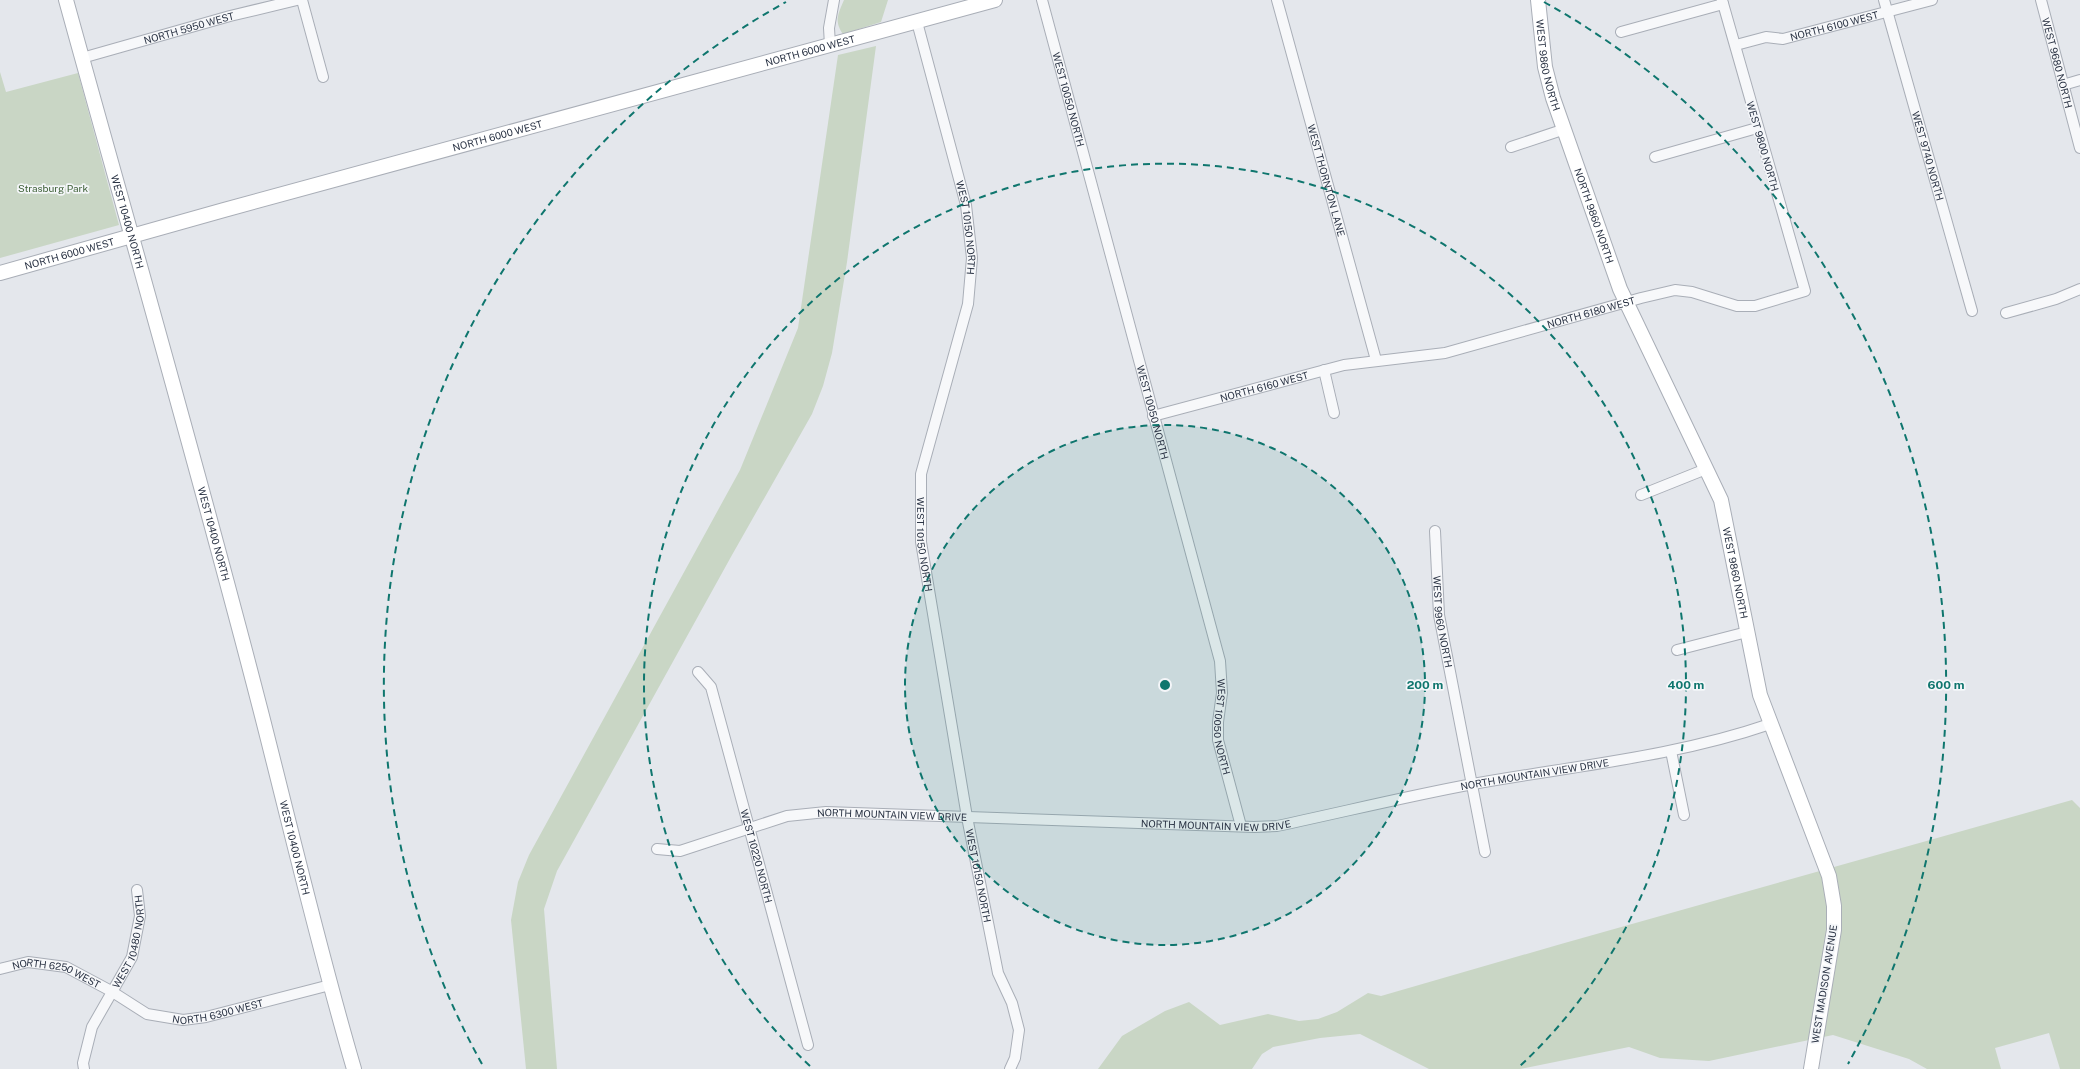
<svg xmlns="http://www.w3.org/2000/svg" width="2080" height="1069" font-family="'Public Sans',sans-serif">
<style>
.green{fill:#c9d6c5}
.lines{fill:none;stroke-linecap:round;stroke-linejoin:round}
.street-casing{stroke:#a9aeb7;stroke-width:12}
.secondary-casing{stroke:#a9aeb7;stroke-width:16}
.street{stroke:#f7f8fa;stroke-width:10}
.secondary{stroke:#fff;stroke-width:14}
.ring{fill:none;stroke:#0f766e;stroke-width:2;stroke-dasharray:7 5}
.labels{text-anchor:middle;stroke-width:3.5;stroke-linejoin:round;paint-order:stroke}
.street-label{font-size:10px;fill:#2b3445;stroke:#f4f6f9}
.park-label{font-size:10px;fill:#3f6138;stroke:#f4f6f9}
.centre{fill:#0f766e;stroke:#f4f6f9;stroke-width:2}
.ring-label{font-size:12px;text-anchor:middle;font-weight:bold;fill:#0f766e;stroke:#f4f6f9;stroke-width:3.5;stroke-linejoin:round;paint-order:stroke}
</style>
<rect width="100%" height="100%" fill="#e4e7ec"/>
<g class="green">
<path d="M844,0H888L881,22L843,34C834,21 838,14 844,0Z"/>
<path d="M876,46L847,262L832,353L823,386L812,414L732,555L557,871L544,909L557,1069H526L511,920L518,882L529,855L740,470L798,328L838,55Z"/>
<path d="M0,72L6,92L78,73L119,225L0,258Z"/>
<path d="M2072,800L2080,808V1069H2060L2049,1033L1995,1048L2001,1069H1927L1909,1059L1833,1035L1709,1061L1660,1058L1629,1047L1520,1069H1429L1360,1034L1320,1038L1273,1047L1262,1054L1252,1069H1098L1122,1036L1165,1011L1189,1002L1220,1025L1268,1014L1299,1021L1318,1019L1337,1012L1368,993L1381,996L1561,944Z"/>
</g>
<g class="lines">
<g class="street-casing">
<g id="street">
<path d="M302,0L323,77"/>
<path id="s1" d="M1042,0L1220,661L1222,693L1218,722V740L1241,826"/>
<path id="s2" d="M1277,0L1376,360"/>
<path id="s3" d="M1884,0L1972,311"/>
<path id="s4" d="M2041,0L2080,148"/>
<path id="s5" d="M917,22L966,205L972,258L968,304L921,474V542L967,817L998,973L1012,1003L1019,1030L1015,1058L1010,1069"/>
<path d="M1621,32L1723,4"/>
<path d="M830,45L829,28L834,0"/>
<path id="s6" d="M1736,45L1766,37L1783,39L1932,0"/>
<path id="s7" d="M82,58L230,16L297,0"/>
<path d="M2063,85L2080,80"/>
<path d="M1511,147L1565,129"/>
<path d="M1655,157L1757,128"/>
<path d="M2006,313L2056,299L2080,289"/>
<path d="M1324,370L1334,413"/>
<path id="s8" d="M1153,416L1344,365L1445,353L1641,298L1675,290L1692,292L1737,306H1755L1805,291L1722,0"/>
<path d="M1641,495L1706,469"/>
<path id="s9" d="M1435,531L1439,615L1485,852"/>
<path d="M1677,650L1747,632"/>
<path id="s10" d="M698,672L711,687L808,1045"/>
<path d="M1671,751L1684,815"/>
<path id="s11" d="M657,849L680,851L787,816L826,812L1254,827L1277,826C1343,812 1408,796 1473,784C1573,766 1674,757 1770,724"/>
<path id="s12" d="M0,969L28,962L66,967L111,991L147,1014L183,1020L206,1017L330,985"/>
<path id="s13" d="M84,1069L83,1063L92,1027L132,957L140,916L137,890"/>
</g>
</g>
<g class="secondary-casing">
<g id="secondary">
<path id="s14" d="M66,0C131,236 199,471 260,708C291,829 319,950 354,1069"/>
<path id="s15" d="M1538,0L1545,67L1553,98L1620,289L1721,500L1760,695L1829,876L1834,906V930L1811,1069"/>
<path id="s16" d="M0,273L224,210L995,0"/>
</g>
</g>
<use href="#street" class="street"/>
<use href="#secondary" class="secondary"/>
</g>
<circle cx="1165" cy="685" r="260" fill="#0f766e" fill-opacity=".12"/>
<g class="ring">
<circle cx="1165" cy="685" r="260"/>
<path d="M810 1066A521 521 0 1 1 1520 1066"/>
<path d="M482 1064A781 781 0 0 1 786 2M1544 2A781 781 0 0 1 1848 1064"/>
</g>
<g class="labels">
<g class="street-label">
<text dy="4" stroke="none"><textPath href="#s6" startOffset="101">NORTH 6100 WEST</textPath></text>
<text dy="4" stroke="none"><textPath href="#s7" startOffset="111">NORTH 5950 WEST</textPath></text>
<text dy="4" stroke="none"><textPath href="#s16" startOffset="840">NORTH 6000 WEST</textPath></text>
<text dy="4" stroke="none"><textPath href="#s4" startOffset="65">WEST 9680 NORTH</textPath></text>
<text dy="4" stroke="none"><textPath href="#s15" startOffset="66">WEST 9860 NORTH</textPath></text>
<text dy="4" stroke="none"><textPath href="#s1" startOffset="103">WEST 10050 NORTH</textPath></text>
<text dy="4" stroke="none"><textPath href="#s16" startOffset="516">NORTH 6000 WEST</textPath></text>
<text transform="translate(1763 146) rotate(74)" y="4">WEST 9800 NORTH</text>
<text dy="4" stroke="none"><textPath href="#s3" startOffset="162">WEST 9740 NORTH</textPath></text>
<text dy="4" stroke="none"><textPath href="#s2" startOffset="187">WEST THORNTON LANE</textPath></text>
<text dy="4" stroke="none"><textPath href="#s15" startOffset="224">NORTH 9860 NORTH</textPath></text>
<text dy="4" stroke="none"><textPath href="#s14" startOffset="230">WEST 10400 NORTH</textPath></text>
<text dy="4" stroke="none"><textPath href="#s5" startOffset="212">WEST 10150 NORTH</textPath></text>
<text dy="4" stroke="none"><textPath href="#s16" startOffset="72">NORTH 6000 WEST</textPath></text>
<text dy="4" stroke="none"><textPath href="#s8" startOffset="451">NORTH 6180 WEST</textPath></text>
<text dy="4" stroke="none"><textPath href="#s8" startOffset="115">NORTH 6160 WEST</textPath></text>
<text dy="4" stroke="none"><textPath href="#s1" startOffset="427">WEST 10050 NORTH</textPath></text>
<text dy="4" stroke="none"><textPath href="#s14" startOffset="554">WEST 10400 NORTH</textPath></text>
<text dy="4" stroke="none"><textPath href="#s5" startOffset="536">WEST 10150 NORTH</textPath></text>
<text dy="4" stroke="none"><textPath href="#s15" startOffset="610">WEST 9860 NORTH</textPath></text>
<text dy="4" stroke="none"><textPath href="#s9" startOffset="91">WEST 9960 NORTH</textPath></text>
<text dy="4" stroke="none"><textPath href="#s1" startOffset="751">WEST 10050 NORTH</textPath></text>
<text dy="4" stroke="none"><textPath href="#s11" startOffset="889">NORTH MOUNTAIN VIEW DRIVE</textPath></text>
<text dy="4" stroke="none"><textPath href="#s11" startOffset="241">NORTH MOUNTAIN VIEW DRIVE</textPath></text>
<text dy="4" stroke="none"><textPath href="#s11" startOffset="565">NORTH MOUNTAIN VIEW DRIVE</textPath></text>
<text dy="4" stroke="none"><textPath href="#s14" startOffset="878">WEST 10400 NORTH</textPath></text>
<text dy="4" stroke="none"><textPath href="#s10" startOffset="195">WEST 10220 NORTH</textPath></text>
<text dy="4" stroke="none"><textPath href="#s5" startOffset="872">WEST 10150 NORTH</textPath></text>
<text dy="4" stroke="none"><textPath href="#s13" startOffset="138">WEST 10480 NORTH</textPath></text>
<text dy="4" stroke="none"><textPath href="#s12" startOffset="59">NORTH 6250 WEST</textPath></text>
<text transform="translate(1824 984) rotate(-81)" y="4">WEST MADISON AVENUE</text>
<text dy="4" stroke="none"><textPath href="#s12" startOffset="233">NORTH 6300 WEST</textPath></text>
</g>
<g class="park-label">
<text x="53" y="192">Strasburg Park</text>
</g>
</g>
<circle cx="1165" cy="685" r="6" class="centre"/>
<g class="ring-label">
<text x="1425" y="689">200 m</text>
<text x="1686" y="689">400 m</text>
<text x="1946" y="689">600 m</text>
</g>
</svg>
